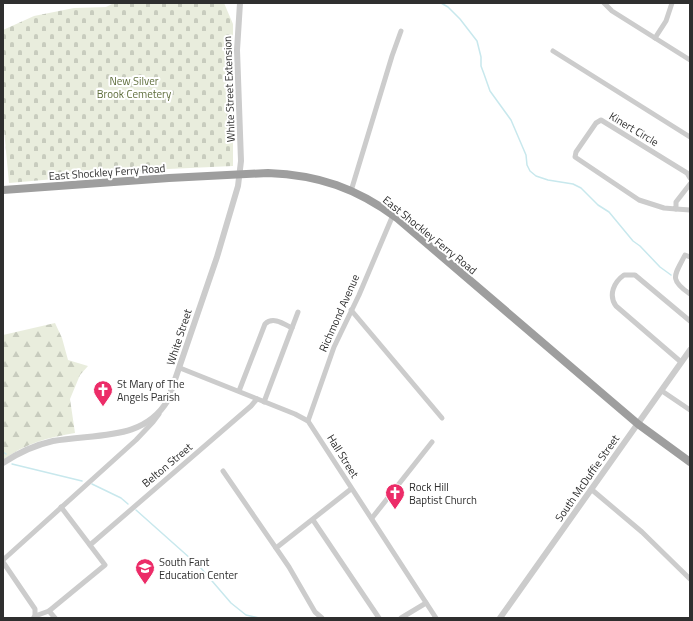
<svg xmlns="http://www.w3.org/2000/svg" width="693" height="621" font-family="'Titillium Web',sans-serif">
<style>
.forest{fill:url(#forest-firs)}
.cemetery{fill:url(#cemetery-stones)}
.lines{fill:none;stroke-linecap:round;stroke-linejoin:round}
.stream{stroke:#c8e8ed;stroke-width:1.5}
.minor{stroke:#ccc;stroke-width:5}
.tertiary{stroke:#ccc;stroke-width:6}
.trunk{stroke:#9e9e9e;stroke-width:8}
.labels{text-anchor:middle;stroke-width:4;stroke-linejoin:round;paint-order:stroke}
.park-label{font-size:11px;fill:#5e6d3b;stroke:#fff}
.street-label{font-size:11px;fill:#2f2f2f;stroke:#fff}
.poi-label{font-size:11px;fill:#2f2f2f;stroke:#fff;text-anchor:start}
</style>
<defs>
<pattern id="forest-firs" width="22" height="20" patternUnits="userSpaceOnUse"><rect width="22" height="20" fill="#e9eddd"/><path d="M5 1l3.5 6h-7zM16 11l3.5 6h-7z" fill="#c8ccbe"/></pattern>
<pattern id="cemetery-stones" width="16" height="16" patternUnits="userSpaceOnUse"><rect width="16" height="16" fill="#e9eddd"/><path d="M2 7V4a2 2 0 0 1 4 0v3zM10 15v-3a2 2 0 0 1 4 0v3z" fill="#c8ccbe"/></pattern>
</defs>
<rect width="100%" height="100%" fill="#fff"/>
<path class="forest" d="M55,323L62,338L68,360L88,366L80,375L70,399L75,433C49,437 24,444 3,460V335Z"/>
<path class="cemetery" d="M114,3H224L233,24V166L168,169L9,183L3,119V30L34,16L74,8L106,7Z"/>
<g class="lines">
<g class="stream">
<path d="M441,3L448,7L460,19L477,41L481,57V66L484,74L490,91L511,120L526,155L527,165L530,171L536,176L548,180L573,184L581,188L598,205L609,212L633,241L640,246L660,267L671,275"/>
<path d="M3,452L6,454"/>
<path d="M12,464L82,481"/>
<path d="M92,484L121,498L128,504"/>
<path d="M136,510L200,567L231,603L246,615L259,618"/>
</g>
<g class="minor">
<path d="M604,3L612,11L690,60"/>
<path d="M655,38L666,21L672,3"/>
<path d="M553,51L690,137"/>
<path d="M690,178L687,173L601,120L596,123L576,152L575,157L639,200L664,208L676,209V202L690,184"/>
<path d="M351,191L392,56L401,31"/>
<path d="M676,209L690,210"/>
<path d="M690,257L685,255C675,275 668,279 690,294"/>
<path d="M351,310L442,418"/>
<path d="M681,362L616,306C608,295 614,282 624,275H635L690,321"/>
<path d="M180,368L295,414L308,421L436,618"/>
<path d="M239,391L265,324C273,316 284,324 292,328"/>
<path d="M662,391L690,410"/>
<path d="M264,402L298,312"/>
<path d="M308,421L334,347L359,295L393,215"/>
<path d="M223,471L289,567L315,612L322,618"/>
<path d="M591,489L642,532L690,579"/>
<path d="M372,518L432,442"/>
<path d="M313,520L379,618"/>
<path d="M90,545L251,406L257,399"/>
<path d="M276,548L351,489"/>
<path d="M3,560L136,440L153,422L159,414"/>
<path d="M3,562L35,609V616L34,617"/>
<path d="M49,611L55,618"/>
<path d="M35,616L49,611L105,565L61,507"/>
<path d="M401,618L426,603"/>
</g>
<g class="tertiary">
<path d="M3,463C18,453 35,445 53,441C95,433 143,442 168,400L217,257L238,186L241,161L237,50L240,3"/>
<path d="M500,618L690,350"/>
</g>
<path class="trunk" d="M3,190L169,178L268,173C319,175 356,188 397,218L611,401L638,424L690,462"/>
</g>
<defs>
<g id="church-pin" transform="scale(1)"><path d="M0 17L-7.5 6A9.5 9.5 0 1 1 7.5 6Z" fill="#ec2c68" stroke="#fff"/><path d="M-1.2-6h2.4v3.5h3.3v2.4h-3.3V6h-2.4V-.1h-3.3v-2.4h3.3Z" fill="#fff"/></g>
<g id="school-pin" transform="scale(1)"><path d="M0 17L-7.5 6A9.5 9.5 0 1 1 7.5 6Z" fill="#ec2c68" stroke="#fff"/><path d="M0-5L7-2L0 1L-7-2ZM-4 1L0 2.5L4 1V4Q0 6-4 4Z" fill="#fff"/></g>
</defs>
<g fill-rule="evenodd">
<use href="#church-pin" x="103" y="390"/>
<use href="#church-pin" x="395" y="493"/>
<use href="#school-pin" x="145" y="568"/>
</g>
<g class="labels">
<g class="park-label">
<text x="134" y="85">New Silver<tspan x="134" dy="13">Brook Cemetery</tspan></text>
</g>
<g class="street-label">
<text transform="translate(229 89) rotate(-92)" y="4">White Street Extension</text>
<text transform="translate(634 129) rotate(31)" y="4">Kinert Circle</text>
<text transform="translate(107 172) rotate(-4)" y="4">East Shockley Ferry Road</text>
<text transform="translate(430 235) rotate(39)" y="4">East Shockley Ferry Road</text>
<text transform="translate(339 313) rotate(-66)" y="4">Richmond Avenue</text>
<text transform="translate(179 337) rotate(-72)" y="4">White Street</text>
<text transform="translate(343 456) rotate(58)" y="4">Hall Street</text>
<text transform="translate(167 465) rotate(-40)" y="4">Belton Street</text>
<text transform="translate(587 478) rotate(-55)" y="4">South McDuffie Street</text>
</g>
<g class="poi-label">
<text x="117" y="388">St Mary of The<tspan x="117" dy="13">Angels Parish</tspan></text>
<text x="409" y="491">Rock Hill<tspan x="409" dy="13">Baptist Church</tspan></text>
<text x="159" y="566">South Fant<tspan x="159" dy="13">Education Center</tspan></text>
</g>
</g>
<rect width="693" height="621" fill="none" stroke="#2f2f2f" stroke-width="8"/>
</svg>
